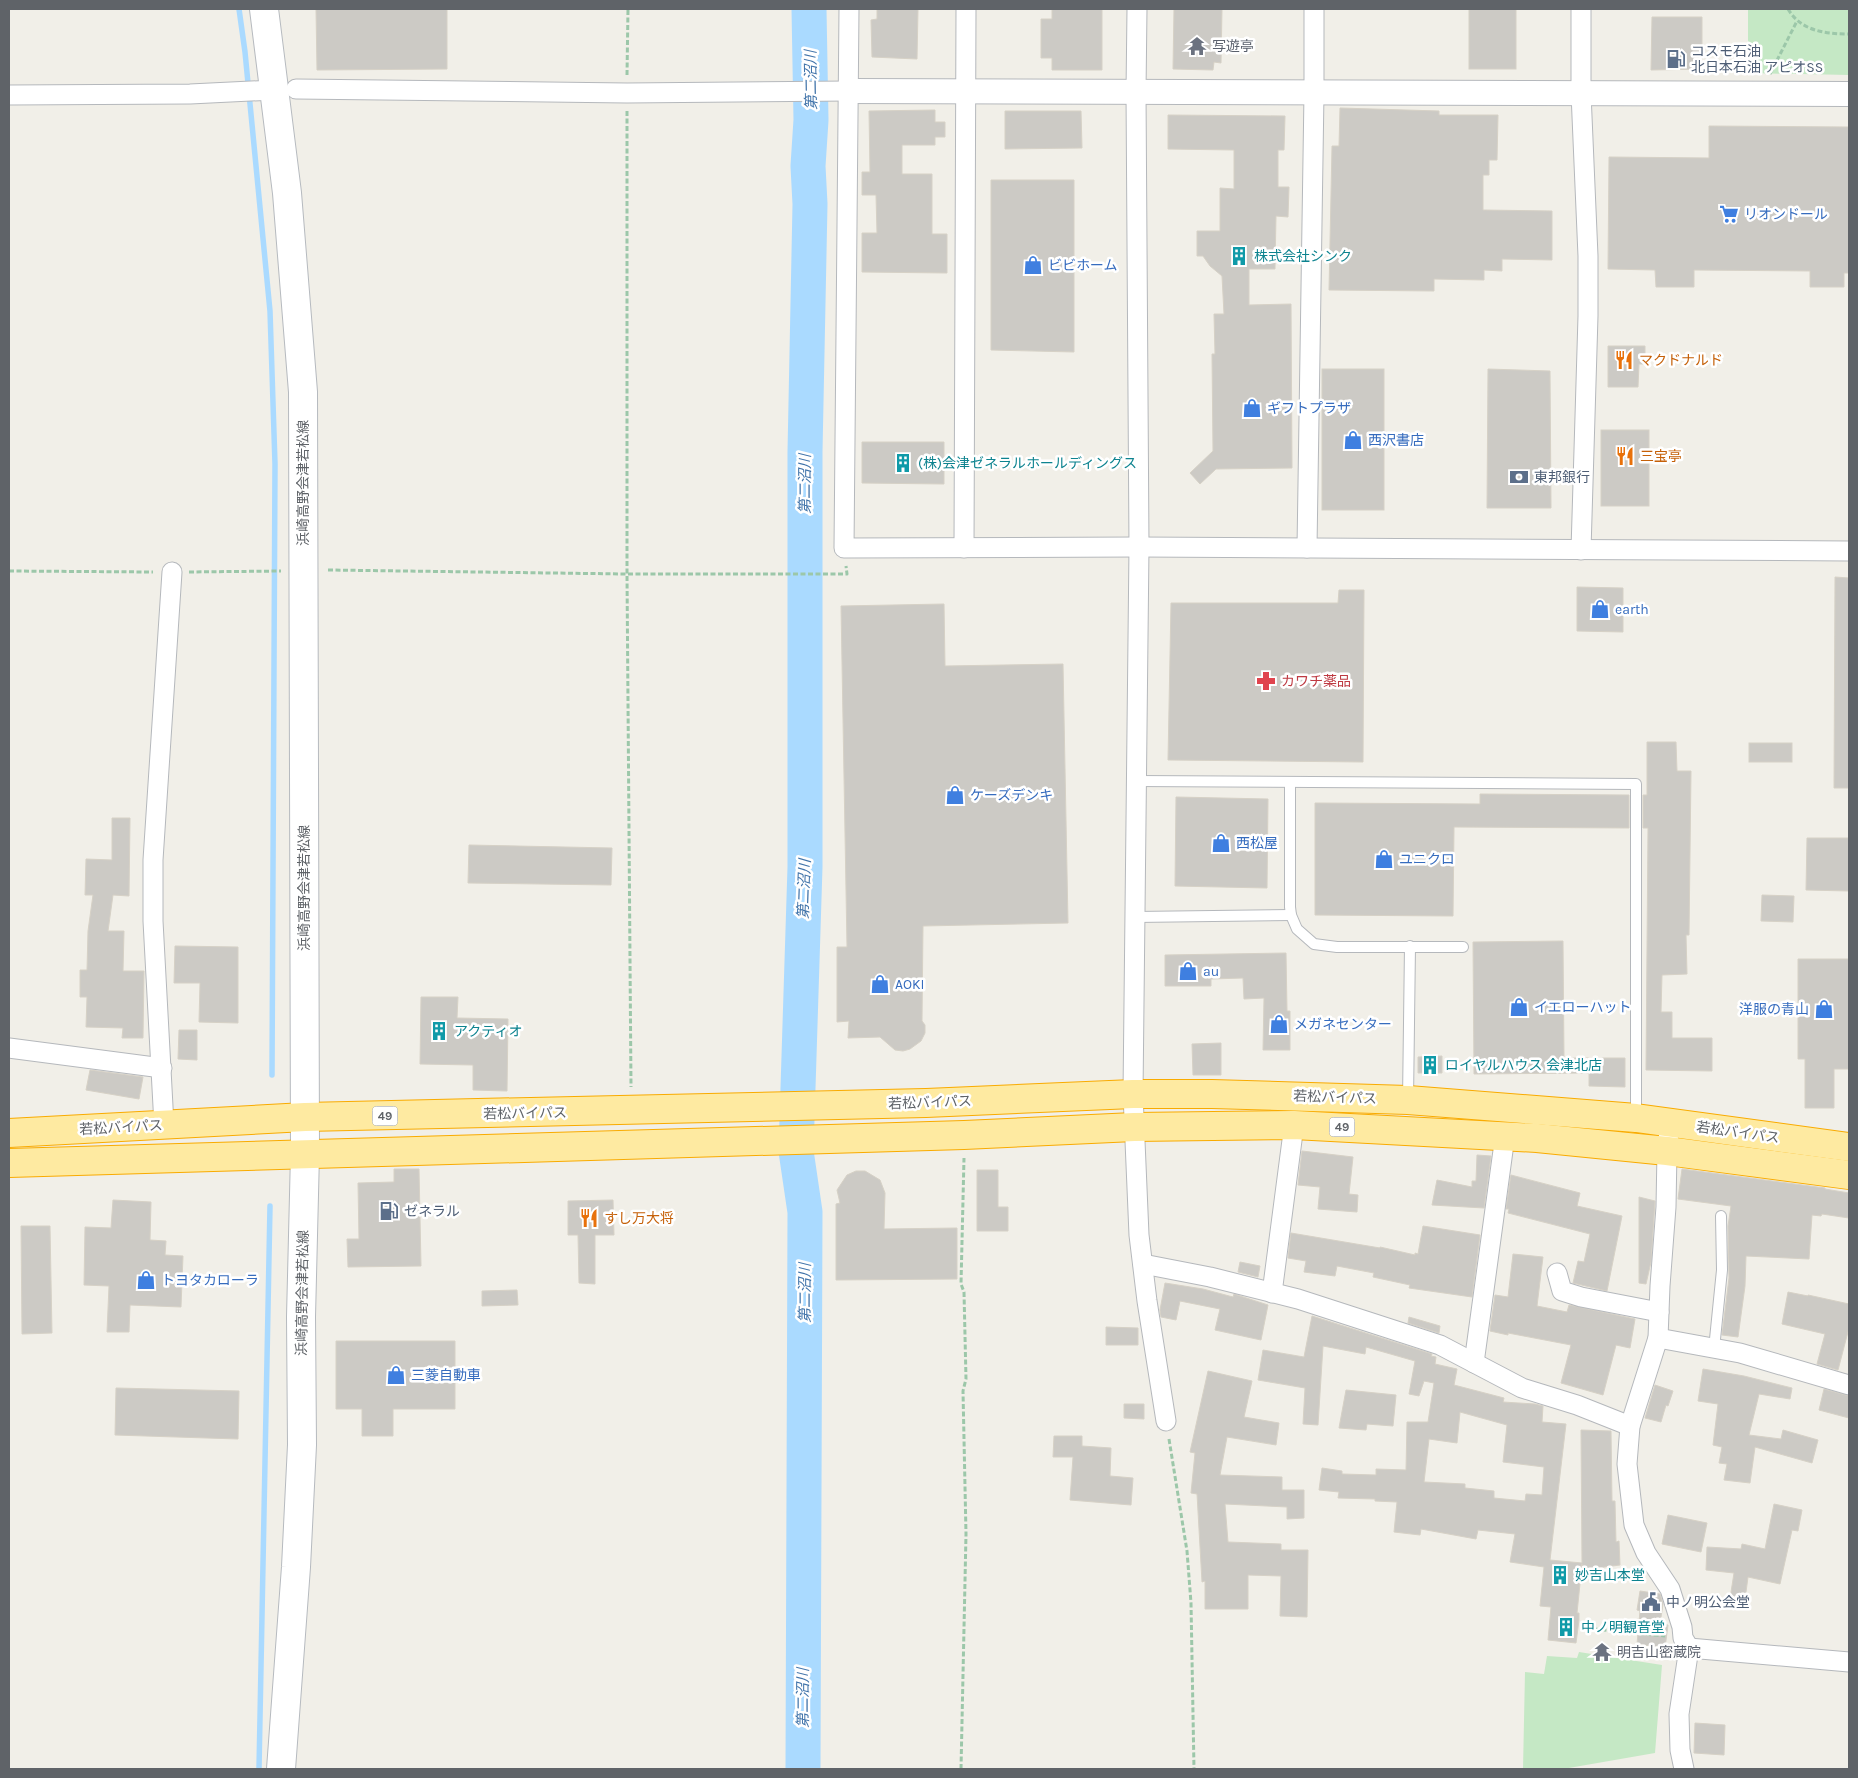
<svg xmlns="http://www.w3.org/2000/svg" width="1858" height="1778" font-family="Karla,'Noto Sans JP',sans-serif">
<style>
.green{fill:#c5e8c5}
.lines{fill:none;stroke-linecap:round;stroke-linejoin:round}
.stream{stroke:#aadaff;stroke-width:5.5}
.river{stroke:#aadaff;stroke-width:35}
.building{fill:#cccac5;stroke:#d6d1c6;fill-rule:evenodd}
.service-casing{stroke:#b5b8bc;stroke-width:12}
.minor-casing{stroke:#b5b8bc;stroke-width:21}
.tertiary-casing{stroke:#b5b8bc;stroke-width:26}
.secondary-casing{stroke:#b6babf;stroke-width:30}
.trunk-casing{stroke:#f9ab00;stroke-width:30}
.path{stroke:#9cc7a9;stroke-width:3;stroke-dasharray:5 2.5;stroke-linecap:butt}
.service{stroke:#fff;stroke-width:10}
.minor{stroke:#fff;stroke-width:19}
.tertiary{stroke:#fff;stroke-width:24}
.secondary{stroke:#fff;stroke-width:28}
.trunk{stroke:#feeaa1;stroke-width:28}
.labels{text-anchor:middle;stroke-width:5;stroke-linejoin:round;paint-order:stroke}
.shield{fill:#fff;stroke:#8f9295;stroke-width:1}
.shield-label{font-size:12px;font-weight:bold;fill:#5f6368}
.worship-label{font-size:14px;fill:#5b616d;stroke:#fff;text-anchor:start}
.service-label{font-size:14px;fill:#4e5e75;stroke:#fff;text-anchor:start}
.shop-label{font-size:14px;fill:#366cbe;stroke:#fff;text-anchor:start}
.culture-label{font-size:14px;fill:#0d838f;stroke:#fff;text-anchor:start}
.food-label{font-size:14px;fill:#c56008;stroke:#fff;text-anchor:start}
.street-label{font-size:14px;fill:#5f6368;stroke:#fff}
.health-label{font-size:14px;fill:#be3a42;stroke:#fff;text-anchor:start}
.water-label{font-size:15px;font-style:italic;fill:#4174aa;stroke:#fff}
</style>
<rect width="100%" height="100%" fill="#f1efe8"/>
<g class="green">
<path d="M1748,9H1849V75L1748,73Z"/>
<path d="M1579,1652L1662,1665L1655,1753L1563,1769H1523L1525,1672L1544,1674L1547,1656L1577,1658Z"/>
</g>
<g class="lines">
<g class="stream">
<path d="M239,9L245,52L270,311L275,464L272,1075"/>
<path d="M259,1769L270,1206"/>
</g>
<path class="river" d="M803,1769L805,1212L796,1151L805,867V452L810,204L808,166L811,120L809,9"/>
</g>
<g class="building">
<path d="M316,9H447V69L317,70Z"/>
<path d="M877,9H918L917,59L872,57L871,20L877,19Z"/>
<path d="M1052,9H1102V70H1052V58H1041V19H1052Z"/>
<path d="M1174,9H1222L1221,63L1214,62L1213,70L1173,69Z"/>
<rect x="1469" y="9" width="47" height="60"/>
<path d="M1652,17H1702V69L1651,70Z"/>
<path d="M1340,108L1439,111V115H1498L1497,160H1489V175H1483V210L1552,211V260L1502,259V271L1484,270V280L1434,279V291L1329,290L1332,146H1339Z"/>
<path d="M935,110V122H945V137H935V145H902V174H932V234H947V273L862,272V233H877L876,195H862V172H870L869,111Z"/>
<path d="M1005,111H1081L1082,148L1005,149Z"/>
<path d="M1168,115L1285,116L1284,150H1278V187H1289L1288,217L1276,216L1275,269H1249V305L1291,304L1292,468L1216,469L1200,484L1190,473L1213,451L1212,354H1215L1214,314H1224L1222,276L1210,266L1203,256H1197V231H1220V188L1234,189V150L1168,149Z"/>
<path d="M1709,126L1849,127V273H1844V287H1810V271L1694,270V287H1656L1655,270L1608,269L1609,157L1709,158Z"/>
<path d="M991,180H1074V352L991,350Z"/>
<path d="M1608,346H1645V364H1639L1638,387H1608Z"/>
<rect x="1322" y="369" width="62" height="141"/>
<path d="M1488,369L1550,371L1551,508H1487Z"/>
<rect x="1601" y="430" width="48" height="76"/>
<path d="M862,442H944V484L862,483Z"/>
<path d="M1835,577L1849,578V788H1834Z"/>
<path d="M1577,587L1623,588V632L1577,631Z"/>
<path d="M1339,590H1364L1363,762L1168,760L1171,603H1338Z"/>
<path d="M944,604L945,666L1063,664L1068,923L923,926L922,1021L925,1025V1033L921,1041L910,1049L903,1051L895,1050L880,1037L848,1038L849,1021L837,1022V947H847L841,606Z"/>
<path d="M1647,742H1676L1677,771H1691L1689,935H1686L1687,974L1662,975L1661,1012H1672V1038H1712V1071L1646,1070L1648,828H1643V795H1647Z"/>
<rect x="1749" y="743" width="43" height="19"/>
<path d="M1480,794L1629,795V828L1454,827L1453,916L1315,915V803L1480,804Z"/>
<path d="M1176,797L1268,799L1267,888L1175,886Z"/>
<path d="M112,818H130L129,896L113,895L108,931H124L123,971H144L143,1038H122L123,1028L86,1027L87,997H80V970H87L88,931L93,895H85L86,859L112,860Z"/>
<path d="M1807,838H1849V891L1806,890Z"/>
<path d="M469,845L612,848L611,885L468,883Z"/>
<path d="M1762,895L1794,896L1793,922L1761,921Z"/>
<path d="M1563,941L1564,1058H1625V1087L1589,1086V1073L1474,1074L1473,942Z"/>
<path d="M175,946L238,947V1023L199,1022L200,983H174Z"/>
<path d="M1286,953L1287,1011H1290V1050H1263L1264,998L1244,999L1243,978L1211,979V986H1165V955Z"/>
<path d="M1798,959H1849V1069H1834V1108H1805V1059H1798Z"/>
<path d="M421,997H458L457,1018L508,1019L507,1091L473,1090V1065L420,1064Z"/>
<path d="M179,1030H197V1060L178,1059Z"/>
<path d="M1221,1043V1075H1193L1192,1044Z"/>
<path d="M1442,1056V1073H1418V1057Z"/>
<path d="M90,1070L143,1077L139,1099L86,1090Z"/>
<path d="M1302,1151L1353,1157L1349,1194L1358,1195L1357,1212L1318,1209L1320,1187L1298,1185Z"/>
<path d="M1477,1155L1491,1156L1484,1208L1432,1205L1437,1180L1472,1187V1181H1476Z"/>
<path d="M394,1169H419L421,1266L348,1267L347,1239H359L358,1183L394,1182Z"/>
<path d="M1682,1169L1825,1188V1189L1849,1193V1218L1822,1214L1821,1216L1812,1215L1809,1259L1746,1256L1745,1286L1738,1337L1722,1335L1729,1278L1728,1226L1731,1206L1678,1199Z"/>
<path d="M977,1170H998V1207H1008V1231H977Z"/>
<path d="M856,1171H865L880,1180L885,1193L884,1229L957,1228V1279L836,1280V1204L840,1203L837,1190L847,1175Z"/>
<path d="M1511,1175L1580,1193L1577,1206L1622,1216L1607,1291L1573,1283L1578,1261L1584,1262L1590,1234L1508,1213L1509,1209H1506Z"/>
<path d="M1639,1197L1655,1201L1651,1262L1646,1284L1639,1283Z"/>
<path d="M113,1200L151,1202L150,1240L166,1241L165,1255L183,1256L181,1307L130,1305L129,1332H107L109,1286L84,1285L85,1227L111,1228Z"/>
<path d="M613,1200L614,1235H595V1284L579,1283L578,1235H568V1201Z"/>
<path d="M21,1226H50L52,1333L22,1334Z"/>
<path d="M1423,1226L1480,1235L1472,1297L1409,1288L1410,1285L1373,1277L1374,1273L1337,1266L1335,1276L1304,1272L1306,1261L1288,1258L1291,1233L1380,1248V1247L1415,1255V1253L1418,1254Z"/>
<path d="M1513,1254L1543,1257L1537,1306L1567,1312L1569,1305L1635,1319L1630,1348L1616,1345L1603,1395L1561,1383L1571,1345L1508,1333V1335L1490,1331L1495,1295L1508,1297Z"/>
<path d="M1240,1262L1260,1266L1258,1277L1238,1272Z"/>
<path d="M1165,1283L1203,1289L1233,1297L1234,1294L1268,1305L1261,1340L1215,1330L1220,1309L1180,1301L1176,1320L1161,1317L1160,1310Z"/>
<path d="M517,1290L518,1305L482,1306V1291Z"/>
<path d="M1788,1292L1808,1296V1295L1849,1304V1328L1838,1370L1817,1364L1825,1334L1782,1324Z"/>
<path d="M1312,1316L1432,1354L1431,1356L1436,1357L1435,1364L1457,1369L1454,1385L1504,1398L1503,1402L1535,1404L1543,1406L1542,1422L1566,1424L1550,1560L1582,1563L1581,1430L1611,1431L1612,1501H1615L1616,1542L1619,1541L1620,1565L1582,1570V1564L1577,1613H1579V1620L1576,1643L1548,1640L1551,1607L1540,1606L1544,1567L1510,1562L1515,1534L1478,1530L1476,1539L1421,1529L1420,1535L1394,1532L1397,1502L1375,1501V1499L1338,1498L1339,1492L1319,1490L1322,1468L1342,1471V1474L1376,1475V1469L1406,1470L1407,1422H1428L1434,1383L1424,1381L1419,1396L1409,1394L1415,1361L1366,1347L1365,1354L1323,1346L1318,1425L1303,1424L1305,1388L1258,1380L1263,1350L1304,1357ZM1460,1412L1507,1425L1503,1462L1544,1467L1542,1495L1526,1494L1525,1501L1494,1498V1491L1465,1488V1484L1424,1482L1429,1439L1457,1443Z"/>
<path d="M1409,1317L1440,1326L1439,1333L1408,1323Z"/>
<path d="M1106,1327L1138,1328V1345H1106Z"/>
<path d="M336,1341H455V1409H393V1436H362V1409H336Z"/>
<path d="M1703,1369L1744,1376L1792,1388L1790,1399L1759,1394L1749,1435L1781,1439L1783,1430L1818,1440L1812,1463L1755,1447L1750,1483L1724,1480L1727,1464L1719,1463L1722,1447L1713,1445L1718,1404L1698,1401Z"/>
<path d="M1208,1371L1252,1381L1244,1417L1279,1423L1276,1445L1227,1437L1220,1475L1282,1477V1490H1304V1518L1287,1519V1507L1225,1504L1228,1542L1281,1544V1550H1308L1307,1617L1280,1616L1281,1576L1248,1575V1609H1205V1581L1202,1582L1197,1494L1191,1493L1195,1453L1190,1452Z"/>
<path d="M1655,1385L1673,1391L1668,1406L1666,1405L1661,1422L1645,1418Z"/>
<path d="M116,1388L239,1391L238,1439L115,1435Z"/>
<path d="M1824,1389L1849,1396V1418L1819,1410Z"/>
<path d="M1346,1390L1396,1395L1393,1426L1367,1424L1366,1430L1339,1428Z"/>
<path d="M1124,1404H1144V1419L1124,1418Z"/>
<path d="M1054,1436H1082V1446L1111,1448L1110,1476L1133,1478L1131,1505L1070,1500L1073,1457H1053Z"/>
<path d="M1774,1504L1802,1510L1798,1531L1792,1530L1780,1584L1748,1577L1744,1607L1729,1605L1734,1573L1706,1570L1707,1547L1741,1549L1742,1544L1765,1549Z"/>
<path d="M1668,1515L1707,1523L1701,1552L1662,1544Z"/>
<path d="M1640,1591L1660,1594L1663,1604L1660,1624L1668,1625L1665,1648L1637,1644L1640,1611L1637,1610Z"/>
<path d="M1695,1723L1725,1725L1724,1755L1694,1753Z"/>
</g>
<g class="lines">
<g class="service-casing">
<g id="service">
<path d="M1136,781L1636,784V1118"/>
<path d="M1290,782V907L1291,915L1297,929L1314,944L1337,947H1463"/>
<path d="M1135,917L1291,915"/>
<path d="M1408,1100L1410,946"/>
<path d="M1714,1349L1722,1270L1721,1216"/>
</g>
</g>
<g class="minor-casing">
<g id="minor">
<path d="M849,9L844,548L1139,547L1849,551"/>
<path d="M1137,9L1136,92L1139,547L1133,1094L1139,1235L1147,1301L1166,1421"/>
<path d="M1581,9V93L1588,256V316L1581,550"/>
<path d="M296,89L627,93L849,91"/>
<path d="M9,95L190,94L274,90"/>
<path d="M964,548L966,9"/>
<path d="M1307,548L1314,93V9"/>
<path d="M9,1048L162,1068"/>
<path d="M1670,1122L1667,1151L1666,1207L1660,1286L1658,1338L1630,1426L1627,1464L1634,1525L1646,1553L1670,1589L1682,1627L1683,1638L1689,1648L1679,1714L1680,1750L1684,1769"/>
<path d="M164,1125L153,921V860L172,572"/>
<path d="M1143,1264L1210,1277L1298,1299L1440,1345L1522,1388L1577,1405L1630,1426"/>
<path d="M1557,1273L1562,1291L1581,1297L1659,1312"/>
<path d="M1272,1293L1294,1125"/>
<path d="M1658,1338L1740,1353L1849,1385"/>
<path d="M1474,1363L1505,1136"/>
<path d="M1689,1648L1849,1662"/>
</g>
</g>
<g class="tertiary-casing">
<path id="tertiary" d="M849,91L1849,94"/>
</g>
<g class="secondary-casing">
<path id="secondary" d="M264,9L287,193L303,392L305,1154L301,1317L302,1445L296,1567L281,1769"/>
</g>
<g class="trunk-casing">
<g id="trunk">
<path d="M9,1133L305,1117L926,1103L1133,1094H1212L1408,1100L1636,1118L1849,1147"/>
<path d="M9,1163L964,1135L1134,1127L1294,1125L1537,1138L1667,1151L1849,1175"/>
</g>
</g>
<g class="path">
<path d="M1788,9C1801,31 1825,34 1849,34"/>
<path d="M1770,74L1797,21"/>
<path d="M627,75L628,9"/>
<path d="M627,111V574L631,1087"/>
<path d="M328,570L627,574H847L846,566"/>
<path d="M9,571L153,572"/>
<path d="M189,572L281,571"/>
<path d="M1169,1439L1187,1551L1191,1603L1194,1769"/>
<path d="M1594,1629L1665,1636"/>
<path d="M961,1769L966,1534L963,1391L966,1379L964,1292L961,1284L964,1158"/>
</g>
<use href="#service" class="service"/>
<use href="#minor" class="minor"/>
<use href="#tertiary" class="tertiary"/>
<use href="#secondary" class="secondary"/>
<use href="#trunk" class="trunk"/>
</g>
<defs>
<g id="temple-bare" transform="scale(1.5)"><path d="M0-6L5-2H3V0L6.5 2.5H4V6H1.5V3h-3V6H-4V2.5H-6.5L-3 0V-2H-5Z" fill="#6b7280" stroke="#fff" stroke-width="2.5" paint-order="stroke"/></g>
<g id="fuel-bare" transform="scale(1.5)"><path d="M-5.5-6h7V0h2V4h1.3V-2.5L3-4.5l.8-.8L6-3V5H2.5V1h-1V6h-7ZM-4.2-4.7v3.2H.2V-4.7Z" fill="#5c6f8a" stroke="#fff" stroke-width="2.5" paint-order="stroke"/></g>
<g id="supermarket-bare" transform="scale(1.5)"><path d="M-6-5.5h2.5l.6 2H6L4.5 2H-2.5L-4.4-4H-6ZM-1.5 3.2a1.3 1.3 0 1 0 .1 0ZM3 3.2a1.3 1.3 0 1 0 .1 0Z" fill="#3f7fe0" stroke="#fff" stroke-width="2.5" paint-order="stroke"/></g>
<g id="building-bare" transform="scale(1.5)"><path d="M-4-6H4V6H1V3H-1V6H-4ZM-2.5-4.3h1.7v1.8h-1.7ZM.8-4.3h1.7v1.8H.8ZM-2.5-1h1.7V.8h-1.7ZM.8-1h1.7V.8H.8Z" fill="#0f9aa8" stroke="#fff" stroke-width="2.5" paint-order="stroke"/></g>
<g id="shop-bare" transform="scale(1.5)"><path d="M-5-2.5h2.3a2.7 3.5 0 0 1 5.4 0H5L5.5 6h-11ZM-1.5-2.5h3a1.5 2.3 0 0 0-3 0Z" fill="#3f7fe0" stroke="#fff" stroke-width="2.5" paint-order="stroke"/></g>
<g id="restaurant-bare" transform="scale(1.5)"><path d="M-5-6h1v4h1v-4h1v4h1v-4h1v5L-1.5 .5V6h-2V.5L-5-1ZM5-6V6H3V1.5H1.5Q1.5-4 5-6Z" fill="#e8710a" stroke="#fff" stroke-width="2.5" paint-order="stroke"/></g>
<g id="bank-bare" transform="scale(1.5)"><path d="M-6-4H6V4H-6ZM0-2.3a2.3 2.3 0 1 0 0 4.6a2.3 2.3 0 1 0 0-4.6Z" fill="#5c6f8a" stroke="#fff" stroke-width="2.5" paint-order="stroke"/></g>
<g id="pharmacy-bare" transform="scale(1.5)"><path d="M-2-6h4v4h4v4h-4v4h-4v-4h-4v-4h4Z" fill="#e0444e" stroke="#fff" stroke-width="2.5" paint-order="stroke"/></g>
<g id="civic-bare" transform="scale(1.5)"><path d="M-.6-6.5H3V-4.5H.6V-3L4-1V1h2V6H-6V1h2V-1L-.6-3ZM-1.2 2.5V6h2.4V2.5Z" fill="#5c6f8a" stroke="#fff" stroke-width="2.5" paint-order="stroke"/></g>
</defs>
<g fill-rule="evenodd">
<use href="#temple-bare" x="1197" y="46"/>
<use href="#fuel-bare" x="1676" y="59"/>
<use href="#supermarket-bare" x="1729" y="214"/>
<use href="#building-bare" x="1239" y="256"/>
<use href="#shop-bare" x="1033" y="265"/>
<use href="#restaurant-bare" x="1624" y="360"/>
<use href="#shop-bare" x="1252" y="408"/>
<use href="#shop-bare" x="1353" y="440"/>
<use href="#restaurant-bare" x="1625" y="456"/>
<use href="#building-bare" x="903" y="463"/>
<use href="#bank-bare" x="1519" y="477"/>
<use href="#shop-bare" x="1600" y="609"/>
<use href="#pharmacy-bare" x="1266" y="681"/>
<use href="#shop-bare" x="955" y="795"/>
<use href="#shop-bare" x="1221" y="843"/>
<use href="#shop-bare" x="1384" y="859"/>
<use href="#shop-bare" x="1188" y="971"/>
<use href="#shop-bare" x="880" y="984"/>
<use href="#shop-bare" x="1519" y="1007"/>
<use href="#shop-bare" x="1824" y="1009"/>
<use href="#shop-bare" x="1279" y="1024"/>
<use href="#building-bare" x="439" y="1031"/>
<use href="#building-bare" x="1430" y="1065"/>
<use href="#fuel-bare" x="389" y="1211"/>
<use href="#restaurant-bare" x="589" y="1218"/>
<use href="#shop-bare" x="146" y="1280"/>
<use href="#shop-bare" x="396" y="1375"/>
<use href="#building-bare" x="1560" y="1575"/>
<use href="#civic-bare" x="1651" y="1602"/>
<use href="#building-bare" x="1566" y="1627"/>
<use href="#temple-bare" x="1602" y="1652"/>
</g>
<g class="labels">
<g class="shield">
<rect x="372.5" y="1106.5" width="25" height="19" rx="4"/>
<rect x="1329.5" y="1117.5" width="25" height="19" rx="4"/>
</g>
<g class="shield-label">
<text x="385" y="1120">49</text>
<text x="1342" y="1131">49</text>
</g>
<g class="worship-label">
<text x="1212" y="51">写遊亭</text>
<text x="1617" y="1657">明吉山密蔵院</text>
</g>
<g class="service-label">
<text x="1691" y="56">コスモ石油<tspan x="1691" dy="16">北日本石油 アピオSS</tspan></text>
<text x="1534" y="482">東邦銀行</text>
<text x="404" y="1216">ゼネラル</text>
<text x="1666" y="1607">中ノ明公会堂</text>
</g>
<g class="shop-label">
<text x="1744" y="219">リオンドール</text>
<text x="1048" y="270">ビビホーム</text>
<text x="1267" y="413">ギフトプラザ</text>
<text x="1368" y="445">西沢書店</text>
<text x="1615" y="614">earth</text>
<text x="970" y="800">ケーズデンキ</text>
<text x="1236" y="848">西松屋</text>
<text x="1399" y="864">ユニクロ</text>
<text x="1203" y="976">au</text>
<text x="895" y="989">AOKI</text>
<text x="1534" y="1012">イエローハット</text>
<text x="1809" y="1014" text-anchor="end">洋服の青山</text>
<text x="1294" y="1029">メガネセンター</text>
<text x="161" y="1285">トヨタカローラ</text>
<text x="411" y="1380">三菱自動車</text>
</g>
<g class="culture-label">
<text x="1254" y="261">株式会社シンク</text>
<text x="918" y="468">(株)会津ゼネラルホールディングス</text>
<text x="454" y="1036">アクティオ</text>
<text x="1445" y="1070">ロイヤルハウス 会津北店</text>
<text x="1575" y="1580">妙吉山本堂</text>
<text x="1581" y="1632">中ノ明観音堂</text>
</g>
<g class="food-label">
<text x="1639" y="365">マクドナルド</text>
<text x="1640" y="461">三宝亭</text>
<text x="604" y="1223">すし万大将</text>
</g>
<g class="street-label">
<text transform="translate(303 483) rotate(-90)" y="5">浜崎高野会津若松線</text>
<text transform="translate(304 888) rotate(-90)" y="5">浜崎高野会津若松線</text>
<text transform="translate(1335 1097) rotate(2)" y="5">若松バイパス</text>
<text transform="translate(930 1102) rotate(-2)" y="5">若松バイパス</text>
<text transform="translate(525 1113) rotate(-1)" y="5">若松バイパス</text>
<text transform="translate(121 1127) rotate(-3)" y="5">若松バイパス</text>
<text transform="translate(1738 1132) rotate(8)" y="5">若松バイパス</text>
<text transform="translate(302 1293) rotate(-89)" y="5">浜崎高野会津若松線</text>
</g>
<g class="health-label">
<text x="1281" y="686">カワチ薬品</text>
</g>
<g class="water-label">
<text transform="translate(811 80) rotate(-91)" y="5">第二沼川</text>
<text transform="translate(805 484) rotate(-90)" y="5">第二沼川</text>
<text transform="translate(804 889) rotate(-88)" y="5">第二沼川</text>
<text transform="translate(805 1293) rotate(-90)" y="5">第二沼川</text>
<text transform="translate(803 1698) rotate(-90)" y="5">第二沼川</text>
</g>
</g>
<rect width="1858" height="1778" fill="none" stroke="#5f6368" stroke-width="20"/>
</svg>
